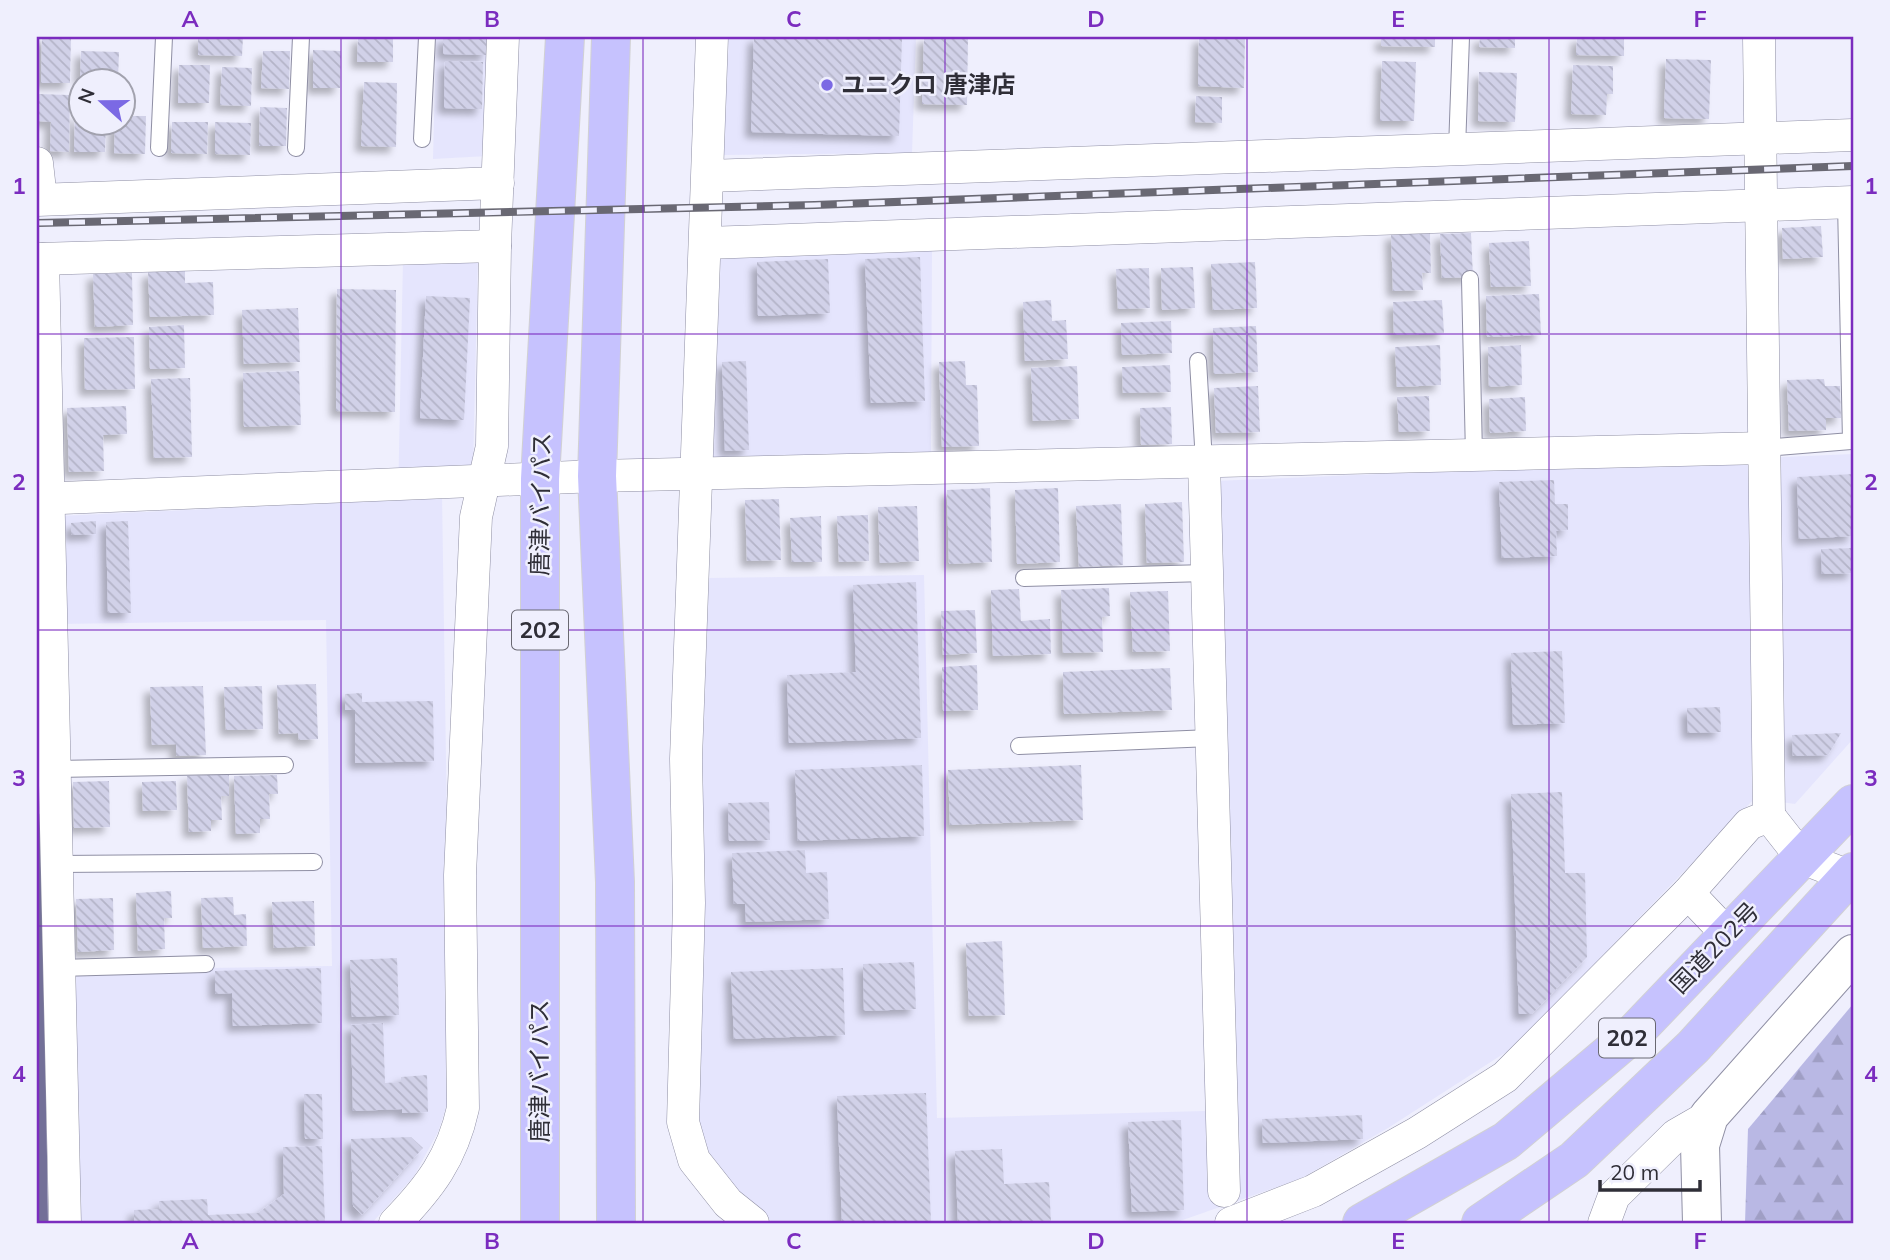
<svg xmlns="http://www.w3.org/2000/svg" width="1890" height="1260" font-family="Mulish,'Noto Sans JP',sans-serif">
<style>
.built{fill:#e5e5fd}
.forest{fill:url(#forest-firs)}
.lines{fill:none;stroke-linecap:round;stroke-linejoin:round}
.stream{stroke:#737098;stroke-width:10}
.building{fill:url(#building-back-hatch);filter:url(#shadow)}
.service-casing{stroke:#8f8fa4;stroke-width:18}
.minor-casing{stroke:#8f8fa4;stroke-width:33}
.tertiary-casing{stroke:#8f8fa4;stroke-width:40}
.trunk-casing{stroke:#d1d1d3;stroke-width:40}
.service{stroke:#fff;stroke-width:16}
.minor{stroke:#fff;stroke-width:32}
.tertiary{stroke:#fff;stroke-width:38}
.trunk{stroke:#c6c2fe;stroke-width:38}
.rail-casing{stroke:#696873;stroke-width:8}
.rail{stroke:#efeffd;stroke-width:5;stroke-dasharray:16;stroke-linecap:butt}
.grid{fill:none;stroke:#7b2cbf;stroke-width:2;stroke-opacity:0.55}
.poi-dot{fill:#7b69e4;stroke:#efeffd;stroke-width:2.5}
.labels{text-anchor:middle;stroke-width:5;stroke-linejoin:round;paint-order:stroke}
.shield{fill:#efeffd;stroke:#696872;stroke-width:2}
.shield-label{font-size:23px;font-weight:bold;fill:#2f2e37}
.poi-label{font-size:24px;font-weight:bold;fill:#2f2e37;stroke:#efeffd;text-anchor:start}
.street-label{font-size:24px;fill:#2f2e37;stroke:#efeffd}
.neatline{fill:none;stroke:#7b2cbf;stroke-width:2.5}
.grid-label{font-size:23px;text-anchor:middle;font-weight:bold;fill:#7b2cbf}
</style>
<defs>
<pattern id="forest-firs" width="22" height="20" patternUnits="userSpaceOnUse" patternTransform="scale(1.75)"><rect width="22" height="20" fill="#b9b8e4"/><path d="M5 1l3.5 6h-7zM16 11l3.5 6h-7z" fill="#9f9ec4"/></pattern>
<pattern id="building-back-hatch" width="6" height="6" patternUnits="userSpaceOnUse" patternTransform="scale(1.75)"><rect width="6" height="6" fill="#d1d1e8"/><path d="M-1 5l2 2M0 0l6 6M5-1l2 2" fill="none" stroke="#b4b4c8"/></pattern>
<filter id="shadow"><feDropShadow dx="-6" dy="6" stdDeviation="3.5" flood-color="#0004"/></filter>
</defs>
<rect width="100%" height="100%" fill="#efeffd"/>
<g class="built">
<path d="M436,37H493L488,156L433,159Z"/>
<path d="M729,37H916L912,153L723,155Z"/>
<path d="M932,244L931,455L713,458L721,251Z"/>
<path d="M478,256L473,469L442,494L451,1092L438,1132L414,1176L372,1223H79L71,970L332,966L326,620L59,624L60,516L398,500L403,260Z"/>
<path d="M1853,454V739L1795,804L1755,798L1514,1047L1388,1128L1300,1179L1180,1221L1166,1223H776L766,1219L715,1168L690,1115L709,578L924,575L937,1118L1205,1111L1192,482Z"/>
</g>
<path class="forest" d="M1853,1004V1223H1745L1748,1129Z"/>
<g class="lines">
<path class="stream" d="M37,818L43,1223"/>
</g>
<g class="building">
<path d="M42,37H71L70,83H41Z"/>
<path d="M198,37H243L242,56L198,55Z"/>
<path d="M358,37H393V62H357Z"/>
<path d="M443,37H488L487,55L443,54Z"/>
<path d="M754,37H902L899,136L751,132Z"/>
<path d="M924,37H968L967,105L922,104Z"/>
<path d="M1199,37H1245L1244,88L1198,86Z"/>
<path d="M1381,37H1435V47L1381,46Z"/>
<path d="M1480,37H1515V48L1479,47Z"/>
<path d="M1577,37H1624V56L1576,55Z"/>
<path d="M313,50L341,51L340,88H313Z"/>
<path d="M81,51L119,52L118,80H80Z"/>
<path d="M263,51H290L289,89L261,88Z"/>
<path d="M1666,59L1711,60L1709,119L1664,118Z"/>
<path d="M445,61L483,62L482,109L444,108Z"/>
<path d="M1382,61L1416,62L1414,121H1380Z"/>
<path d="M179,65H210L209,103H178Z"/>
<path d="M1573,65L1613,66V94H1607L1606,115L1571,114Z"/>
<path d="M222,67L252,68L251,106L220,105Z"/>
<path d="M1479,72L1517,73L1515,122L1478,121Z"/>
<path d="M364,82L397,83L396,147L361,146Z"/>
<path d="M39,94L70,95L69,152L50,151L51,122L39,121Z"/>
<path d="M1196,96L1222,97V123L1195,122Z"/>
<path d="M260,107L287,108L286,146H259Z"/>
<path d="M75,114H80V122H106L105,152H74Z"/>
<path d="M122,116H146L145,154L114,153L115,122H122Z"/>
<path d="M172,122H208L207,154L171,153Z"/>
<path d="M215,122L251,123L250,155L215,154Z"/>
<path d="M1821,226L1823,257L1783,259L1782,228Z"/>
<path d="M1430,233L1431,273H1422L1423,290L1393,291L1391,234Z"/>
<path d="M1471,233L1473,277L1442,278L1440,234Z"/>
<path d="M1529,241L1531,286L1491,287L1489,243Z"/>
<path d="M920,257L925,401L871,403L865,259Z"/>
<path d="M828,259L830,313L758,316L757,262Z"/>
<path d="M1255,262L1257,308L1213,310L1211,264Z"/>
<path d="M1193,267L1195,308L1162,310L1161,268Z"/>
<path d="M1149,268L1150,308L1118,309L1116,269Z"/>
<path d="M185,271V283L213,282L214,315L150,317L148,272Z"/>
<path d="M132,273L133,325L95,327L93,274Z"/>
<path d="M337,289L396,290L395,412L336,411Z"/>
<path d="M1539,294L1541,335L1487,337L1486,296Z"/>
<path d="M426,296L470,298L464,420L420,418Z"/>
<path d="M1051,300L1052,321L1066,320L1068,359L1025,361L1023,302Z"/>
<path d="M1442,300L1444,333L1394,335L1393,302Z"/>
<path d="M298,308L300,362L244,364L242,310Z"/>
<path d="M1171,321L1172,353L1122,355L1121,323Z"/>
<path d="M184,325L185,368L150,369L149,327Z"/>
<path d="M1256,326L1258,372L1214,374L1213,328Z"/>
<path d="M134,337L135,389L85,390L84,338Z"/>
<path d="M1440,345L1441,385L1397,387L1395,347Z"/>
<path d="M1521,345L1522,385L1489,387L1488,347Z"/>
<path d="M746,361L749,450L725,451L722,362Z"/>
<path d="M965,361L966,385H977L979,446L942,447L939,362Z"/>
<path d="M1170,365L1171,392L1123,393L1122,367Z"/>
<path d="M1077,366L1079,419L1033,421L1031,368Z"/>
<path d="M299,371L301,425L244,427L243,373Z"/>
<path d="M190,378L192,457L154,458L151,379Z"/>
<path d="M1824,379L1825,386H1840L1841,418H1826V430L1789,431L1787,380Z"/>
<path d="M1258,386L1260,432L1216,433L1214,388Z"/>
<path d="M1429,396L1430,431L1399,432L1397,397Z"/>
<path d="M1525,397L1526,431L1490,433L1489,399Z"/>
<path d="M126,406L127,434L103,435L104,471L69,472L67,408Z"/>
<path d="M1171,407L1172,444L1141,445L1140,408Z"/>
<path d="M1853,474V536L1799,539L1797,477Z"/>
<path d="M1554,480L1555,504H1568V530L1556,531L1557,556L1502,558L1499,482Z"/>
<path d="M990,488L992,562L949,564L947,490Z"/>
<path d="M1058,488L1060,562L1017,564L1015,490Z"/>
<path d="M779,499L781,560L747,561L745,500Z"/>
<path d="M1182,502L1184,562L1147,563L1145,504Z"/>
<path d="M1121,504L1123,565L1079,567L1076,506Z"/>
<path d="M917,506L919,561L880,563L878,507Z"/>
<path d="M868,515L869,561L839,562L837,516Z"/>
<path d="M821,516L822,562H792L790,518Z"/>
<path d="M96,521V534L71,535V523Z"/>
<path d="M128,521L131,613H108L106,522Z"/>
<path d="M1853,548V573L1822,574L1821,549Z"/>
<path d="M916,582L921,738L789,743L787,675L856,672L853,585Z"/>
<path d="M1109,588L1110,616L1102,617L1103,652L1063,653L1061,590Z"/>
<path d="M1019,589L1021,621L1050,619L1051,654L993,656L991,590Z"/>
<path d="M1168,591L1170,651L1133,652L1130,592Z"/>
<path d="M975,610L977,653L943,655L941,611Z"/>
<path d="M1562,651L1565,723L1513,725L1511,653Z"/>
<path d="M977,665L978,710L943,711L942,667Z"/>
<path d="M1170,668L1172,710L1064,714L1063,672Z"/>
<path d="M316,684L318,739L299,740L298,733L279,734L277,685Z"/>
<path d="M203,686L206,755L176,756V744L152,745L150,687Z"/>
<path d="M262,686L263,729L226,730L224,687Z"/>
<path d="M362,693V702L433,701L434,761L355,763V710H345V694Z"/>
<path d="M1720,707L1721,732L1688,733L1687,708Z"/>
<path d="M1841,733L1828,755L1793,756L1792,735Z"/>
<path d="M922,765L924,836L798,841L795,770Z"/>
<path d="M1081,765L1083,820L950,825L948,770Z"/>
<path d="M229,774V796H221L222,820H211V831L189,832L187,776Z"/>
<path d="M277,775L278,794H269L270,819H260V833L236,834L234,776Z"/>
<path d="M109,781L110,827L74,828L73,782Z"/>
<path d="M176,781L177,810L143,811L142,782Z"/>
<path d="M1562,792L1565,873H1585L1587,957L1532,1014H1519L1511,794Z"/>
<path d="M769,802L770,840L729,841L728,803Z"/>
<path d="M805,850L806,873L827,872L829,919L746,922L745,904H734L732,853Z"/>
<path d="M171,891L172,918H164L165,949L138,951L136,893Z"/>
<path d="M233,897L234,915L246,914L247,946L203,948L201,898Z"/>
<path d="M113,898L114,950L78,952L76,899Z"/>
<path d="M314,901L315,946L274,948L272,902Z"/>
<path d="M1002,941L1005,1015L969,1016L966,943Z"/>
<path d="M397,958L399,1015L352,1017L350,960Z"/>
<path d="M914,962L916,1009L864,1011L863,964Z"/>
<path d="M321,968L322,1023L233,1026L232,993L215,994V971Z"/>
<path d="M843,968L845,1035L734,1039L731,972Z"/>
<path d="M383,1023L385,1083L401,1082V1077L427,1075L428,1112L402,1113V1109L353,1111L351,1025Z"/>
<path d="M926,1093L931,1223H842L837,1096Z"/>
<path d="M304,1094H322L323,1139H305Z"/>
<path d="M1362,1115L1363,1139L1263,1143L1262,1119Z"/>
<path d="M1181,1120L1184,1210L1132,1212L1128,1122Z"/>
<path d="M411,1137L423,1148L362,1215L353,1206L351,1139Z"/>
<path d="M322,1146L325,1223H134V1210L160,1209L159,1201L207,1199L208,1215L258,1213L284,1194L283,1147Z"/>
<path d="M1002,1149L1004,1184L1049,1182L1051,1223H958L955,1151Z"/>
</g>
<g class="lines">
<g class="service-casing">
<g id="service">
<path d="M422,139L427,37"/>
<path d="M159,148L164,37"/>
<path d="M296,148L301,37"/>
<path d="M1457,149L1461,37"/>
<path d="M1470,279L1474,455"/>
<path d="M1198,361L1204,462"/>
<path d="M1764,448L1851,441L1846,203"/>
<path d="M1024,578L1206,573"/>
<path d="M1019,746L1211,738"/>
<path d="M55,769L285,765"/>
<path d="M57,864L314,862"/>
<path d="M59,968L206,964"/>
</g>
</g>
<g class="minor-casing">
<g id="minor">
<path d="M712,37L686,759L689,903L683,1122L694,1160L728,1203L753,1223"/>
<path d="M37,163L41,199"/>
<path d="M708,176L1853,135"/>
<path d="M37,200L498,183"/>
<path d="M706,243L1853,202"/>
<path d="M37,259L495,246"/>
<path d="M43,259L65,1223"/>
<path d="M1204,462L1224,1191"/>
<path d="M37,499L597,476L1764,448"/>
<path d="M1769,816L1802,858L1849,876"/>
<path d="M1688,893L1728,935"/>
<path d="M395,1223C430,1187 452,1158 463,1108L460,875L476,517L492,446L495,246L503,37"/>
<path d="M1231,1223L1313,1191L1417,1133L1505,1077L1688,893L1749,824L1769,816L1759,37"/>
<path d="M1604,1223L1614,1196L1676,1135L1709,1116"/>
</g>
</g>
<g class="tertiary-casing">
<path id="tertiary" d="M1702,1223L1700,1145L1709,1116L1853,954"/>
</g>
<g class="trunk-casing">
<g id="trunk">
<path d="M611,37L597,476L615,882L616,1223"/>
<path d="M540,1223V479L565,37"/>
<path d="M1362,1223L1506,1141L1635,1032L1853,804"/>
<path d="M1481,1223L1574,1160L1693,1047L1853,872"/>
</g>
</g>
<use href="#service" class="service"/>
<use href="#minor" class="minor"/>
<use href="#tertiary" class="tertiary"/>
<use href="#trunk" class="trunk"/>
<g class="rail-casing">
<path id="rail" d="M37,223L815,205L1853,166"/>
</g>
<use href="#rail" class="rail"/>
</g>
<path class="grid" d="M341,37V1223M643,37V1223M945,37V1223M1247,37V1223M1549,37V1223M37,334H1853M37,630H1853M37,926H1853"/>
<circle class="poi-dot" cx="827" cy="85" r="7"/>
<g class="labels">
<g class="shield">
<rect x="512" y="610.5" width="56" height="39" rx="5"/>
<rect x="1599" y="1018.5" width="56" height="39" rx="5"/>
</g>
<g class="shield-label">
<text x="540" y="638">202</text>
<text x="1627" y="1046">202</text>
</g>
<g class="poi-label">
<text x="841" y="93">ユニクロ 唐津店</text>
</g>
<g class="street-label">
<text transform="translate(541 504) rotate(-89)" y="8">唐津バイパス</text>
<text transform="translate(1715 948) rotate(-46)" y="8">国道202号</text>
<text transform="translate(540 1071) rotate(-90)" y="8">唐津バイパス</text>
</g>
</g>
<rect width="1890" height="1260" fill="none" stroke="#efeffd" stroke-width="77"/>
<g transform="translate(102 102) rotate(291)"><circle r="33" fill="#efeffd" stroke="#a2a2ae" stroke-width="2"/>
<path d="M0-5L12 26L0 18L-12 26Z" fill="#7b69e4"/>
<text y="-10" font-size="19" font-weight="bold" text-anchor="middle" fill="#2f2e37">N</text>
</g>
<path d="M1600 1180v10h100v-10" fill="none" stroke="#2f2e37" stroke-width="3.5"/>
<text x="1610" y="1180" font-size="21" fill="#2f2e37" stroke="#efeffd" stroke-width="5" paint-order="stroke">20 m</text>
<rect x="38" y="38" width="1814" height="1184" class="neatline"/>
<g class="grid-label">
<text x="190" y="27">A</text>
<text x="492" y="27">B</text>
<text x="794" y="27">C</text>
<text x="1096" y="27">D</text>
<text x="1398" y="27">E</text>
<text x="1700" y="27">F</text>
<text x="19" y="194">1</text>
<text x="1871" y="194">1</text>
<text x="19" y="490">2</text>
<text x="1871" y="490">2</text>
<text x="19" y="786">3</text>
<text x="1871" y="786">3</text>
<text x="19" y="1082">4</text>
<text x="1871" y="1082">4</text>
<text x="190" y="1249">A</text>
<text x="492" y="1249">B</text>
<text x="794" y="1249">C</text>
<text x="1096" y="1249">D</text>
<text x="1398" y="1249">E</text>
<text x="1700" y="1249">F</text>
</g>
</svg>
